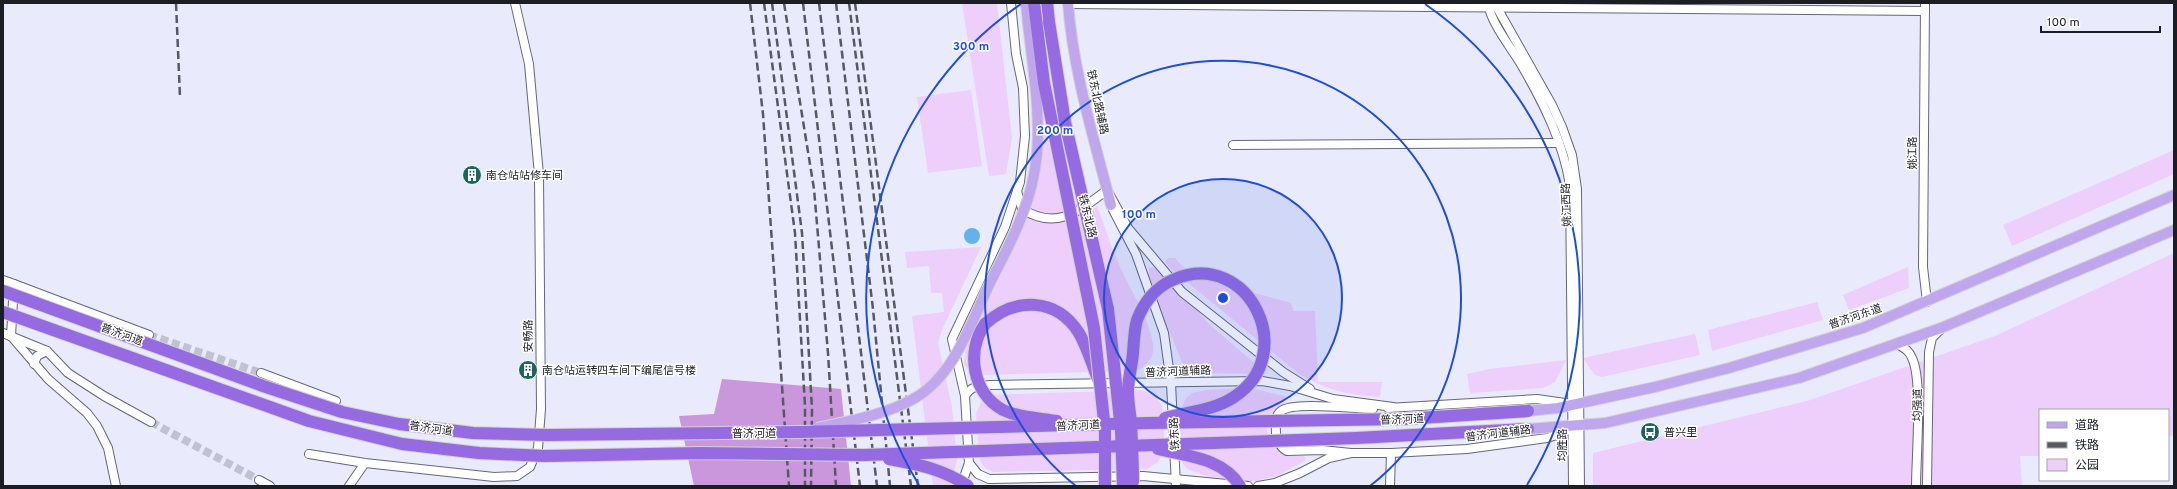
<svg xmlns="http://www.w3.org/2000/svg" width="2177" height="489" font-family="Overpass,'Noto Sans SC',sans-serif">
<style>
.green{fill:#eecefa}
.forest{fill:#ca97dc}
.water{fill:#63b2e9}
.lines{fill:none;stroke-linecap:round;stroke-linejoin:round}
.minor-tunnel{stroke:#c0c2d1;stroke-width:8;stroke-dasharray:8 4;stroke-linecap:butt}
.minor-casing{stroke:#656779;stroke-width:10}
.major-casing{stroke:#d2d2d3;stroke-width:12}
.highway-casing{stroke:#d2d2d3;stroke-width:14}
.minor{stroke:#fff;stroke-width:8}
.major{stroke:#c0a6ed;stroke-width:10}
.highway{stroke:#966be1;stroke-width:12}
.rail{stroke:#575863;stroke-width:2.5;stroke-dasharray:8 4;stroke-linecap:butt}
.major-bridge-casing{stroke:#d2d2d3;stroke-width:12;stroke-linecap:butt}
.highway-bridge-casing{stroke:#d2d2d3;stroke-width:14;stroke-linecap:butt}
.major-bridge{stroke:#c0a6ed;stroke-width:10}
.highway-bridge{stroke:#966be1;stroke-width:12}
.ring{fill:none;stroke:#1d4ed8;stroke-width:2}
.labels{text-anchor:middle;stroke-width:3;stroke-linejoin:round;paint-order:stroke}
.street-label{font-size:11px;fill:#1c1d25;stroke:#fff}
.poi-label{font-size:11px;fill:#1c1d25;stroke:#fff;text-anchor:start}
.centre{fill:#1d4ed8;stroke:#fff;stroke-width:2}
.ring-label{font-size:12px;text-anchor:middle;font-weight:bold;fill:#1d4ed8;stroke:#fff;stroke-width:3;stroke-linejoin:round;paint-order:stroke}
</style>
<rect width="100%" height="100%" fill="#e9ebfc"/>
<g class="green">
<path d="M962,3H997L1012,138L1006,174L989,176Z"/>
<path d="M971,90L982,166L928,173L917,97Z"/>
<path d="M1043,134L1047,136L1065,213L1048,215L1030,211L1041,164Z"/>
<path d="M2174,150V174L2012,246L2003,225Z"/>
<path d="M1097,206C1105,226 1111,247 1120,267C1131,291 1148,316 1153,343C1155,357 1147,367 1135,371L981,375L971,373L964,365L965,351L1028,217L1039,223L1081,220Z"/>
<path d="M981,247L942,330L938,343L952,407L957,460L950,486H933L912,316L944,312L942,293H931L929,266L907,268L905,252Z"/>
<path d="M2174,253V435L2168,437V410H2040V456H2020L2022,486H1593V453L1807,401L1995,336Z"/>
<path d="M1168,258H1175L1183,267L1251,292L1291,303L1293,311H1315L1318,382H1382L1380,397C1346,395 1327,390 1298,373L1169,267L1165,261Z"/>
<path d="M1159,267L1210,325L1267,374L1197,373L1185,369L1150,285L1149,268Z"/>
<path d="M1908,267L1909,288L1849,310L1843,295Z"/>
<path d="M1817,302L1823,320L1712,351L1708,330Z"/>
<path d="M1695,334L1700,355L1602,377L1595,375L1583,358Z"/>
<path d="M1566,360L1555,382L1543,388L1470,393L1467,374L1489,369Z"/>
<path d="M1250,388L1287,397L1284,404L1271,414L1267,431C1277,452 1280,456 1304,456L1306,460L1277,476L1250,482L1206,476L1187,469L1181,461L1180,411L1186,398L1192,393L1207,390Z"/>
<path d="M1141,390L1156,396L1162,406L1165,449L1158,462L1147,469L993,472L985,468L980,460L976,414L981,402L987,395Z"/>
</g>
<path class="forest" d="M722,379L841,389L851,486H694L679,416L714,414Z"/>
<circle class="water" cx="972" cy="236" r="8"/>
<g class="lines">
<g class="minor-tunnel">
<path d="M149,335L261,373"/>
<path d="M151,422L259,480"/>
</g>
<g class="minor-casing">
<g id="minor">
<path d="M1925,3L1923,267L1927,302"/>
<path d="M1068,4L1925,11"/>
<path d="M1488,4C1492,25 1511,47 1522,66C1544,104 1563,142 1570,185L1573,486"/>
<path d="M1495,4L1552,105L1562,127L1572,155L1577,189L1580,486"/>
<path d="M1233,145L1559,143"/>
<path d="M1017,191L1022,209C1057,231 1079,211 1107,190L1128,228L1182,292L1283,372L1310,389"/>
<path d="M1113,210L1136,254L1164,333L1171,383L1176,486"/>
<path d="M3,280L14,284L11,336"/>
<path d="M14,284L149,335"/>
<path d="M3,333L47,351L68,373L104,396L151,422"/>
<path d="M11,336L48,379L87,413L97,426L108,448L116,486"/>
<path d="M1897,344C1904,348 1909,350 1912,358C1923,380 1916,458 1916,486"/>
<path d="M34,364L37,356L47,351"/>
<path d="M261,373L336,401"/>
<path d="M965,396C971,386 978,386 990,385L1262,381L1290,386L1333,399L1393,407"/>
<path d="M1388,408L1537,399L1572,404"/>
<path d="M1351,453L1322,450L1287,451C1281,448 1277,441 1276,434C1276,426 1274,416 1281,411C1294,401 1354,409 1373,409"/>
<path d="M309,454L365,463L494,477L517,476L530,467L538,448L541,409L539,175L529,64L515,3"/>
<path d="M969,463L978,474L989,479L1143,476L1248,486"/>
<path d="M259,480L270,486"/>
<path d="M349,486L365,463"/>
<path d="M961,486L969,463L965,396L952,339L1005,227L1020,182L1025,136L1023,88L1016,54L1011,3"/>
<path d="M1258,486L1275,483L1300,473L1329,458L1351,453H1391L1467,449L1547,438L1560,434L1573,427"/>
<path d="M1390,486L1391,453"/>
<path d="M1927,486L1929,352L1932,338L1941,329"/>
</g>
</g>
<g class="major-casing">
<g id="major">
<path d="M1068,3C1073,71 1094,139 1111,205"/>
<path d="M1528,411L1558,408L1655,387L1729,368L1863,328L2174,195"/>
<path d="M1528,429L1605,423L1799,378L1941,328L2174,230"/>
</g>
</g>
<g class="highway-casing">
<g id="highway">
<path d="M1047,3L1049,22"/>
<path d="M985,324C1015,297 1056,297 1079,333C1087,347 1092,364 1098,379"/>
</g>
</g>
<use href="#minor" class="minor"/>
<use href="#major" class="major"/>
<use href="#highway" class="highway"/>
<g class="rail">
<path d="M176,3L180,97"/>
<path d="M750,3L763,114L789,486"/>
<path d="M764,3L795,233L805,406V486"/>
<path d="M772,3L802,233L812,409L811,486"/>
<path d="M784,3L814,189L828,353L836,486"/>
<path d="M803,3L860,486"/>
<path d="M819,3L877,486"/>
<path d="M836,3L873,309L890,486"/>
<path d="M849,3L911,486"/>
<path d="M855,3L918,486"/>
</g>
<g class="major-bridge-casing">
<path id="major-bridge" d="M817,428C849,421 886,415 915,398C955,375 972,320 991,281C1002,259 1014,238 1022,215C1030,196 1035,174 1037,154C1041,103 1030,53 1026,3"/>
</g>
<g class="highway-bridge-casing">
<g id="highway-bridge">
<path d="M1034,3L1044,83L1094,328L1105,430V486"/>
<path d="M1049,22L1065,122L1108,309L1121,430L1123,486"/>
<path d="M3,291L263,386L342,412L399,424L473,433L547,435L800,432L1149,423L1404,419L1528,411"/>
<path d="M3,312L309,421L402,444L479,453L545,456L700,453L864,455L1356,438L1528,429"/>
<path d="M985,324C966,351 972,393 1003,410C1019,418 1040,418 1057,421"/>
<path d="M1158,449C1187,456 1223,458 1240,486"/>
<path d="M889,459C917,464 943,469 968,486"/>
<path d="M1133,482C1133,462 1132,442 1131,422C1130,412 1128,401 1128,392C1128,378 1132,366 1133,353C1134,341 1134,331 1137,320C1144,302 1157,286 1175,279C1249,249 1300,354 1234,397C1215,410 1188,412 1165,418"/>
</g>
</g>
<use href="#major-bridge" class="major-bridge"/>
<use href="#highway-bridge" class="highway-bridge"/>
</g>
<circle cx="1223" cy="298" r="119" fill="#1d4ed8" fill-opacity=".12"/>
<g class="ring">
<circle cx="1223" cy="298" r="119"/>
<path d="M1076 486A238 238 0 1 1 1370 486"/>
<path d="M919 485A357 357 0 0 1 1021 4M1425 4A357 357 0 0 1 1527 485"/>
</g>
<defs>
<g id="building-disc" transform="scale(1)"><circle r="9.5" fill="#1b655c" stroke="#fff"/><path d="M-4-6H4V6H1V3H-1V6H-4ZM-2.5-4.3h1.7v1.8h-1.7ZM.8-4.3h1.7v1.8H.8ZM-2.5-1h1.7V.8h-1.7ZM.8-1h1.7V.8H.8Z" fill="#fff"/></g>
<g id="bus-disc" transform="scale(1)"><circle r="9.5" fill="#1b655c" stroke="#fff"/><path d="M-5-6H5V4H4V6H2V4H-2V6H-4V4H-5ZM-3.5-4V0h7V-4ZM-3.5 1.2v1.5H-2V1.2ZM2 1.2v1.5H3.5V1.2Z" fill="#fff"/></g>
</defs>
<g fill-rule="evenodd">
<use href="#building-disc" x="472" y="175"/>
<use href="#building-disc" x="528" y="370"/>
<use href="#bus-disc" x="1650" y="432"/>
</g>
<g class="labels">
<g class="street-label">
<text transform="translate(1098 102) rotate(78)" y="4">铁东北路辅路</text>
<text transform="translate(1912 153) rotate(-90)" y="4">姚江路</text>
<text transform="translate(1566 205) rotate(-92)" y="4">姚江西路</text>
<text transform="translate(1088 216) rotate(76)" y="4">铁东北路</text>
<text transform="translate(1855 316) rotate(-19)" y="4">普济河东道</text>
<text transform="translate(122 334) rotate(20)" y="4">普济河道</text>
<text transform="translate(528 336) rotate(-91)" y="4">安畅路</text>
<text transform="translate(1178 371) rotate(-2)" y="4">普济河道辅路</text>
<text transform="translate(1917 405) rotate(-89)" y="4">均强道</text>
<text transform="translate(1402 419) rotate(-2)" y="4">普济河道</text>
<text transform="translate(1078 425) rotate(-3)" y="4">普济河道</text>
<text transform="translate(431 428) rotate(8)" y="4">普济河道</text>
<text x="754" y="437">普济河道</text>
<text transform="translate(1498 433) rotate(-7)" y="4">普济河道辅路</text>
<text transform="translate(1174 434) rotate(-93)" y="4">铁东路</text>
<text transform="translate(1562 445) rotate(-90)" y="4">均胜路</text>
</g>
<g class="poi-label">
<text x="486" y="179">南仓站站修车间</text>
<text x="542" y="374">南仓站运转四车间下编尾信号楼</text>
<text x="1664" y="436">普兴里</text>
</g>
</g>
<circle cx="1223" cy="298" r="6" class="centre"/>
<g class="ring-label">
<text x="971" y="50">300 m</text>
<text x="1055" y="134">200 m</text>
<text x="1139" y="218">100 m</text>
</g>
<rect width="2177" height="489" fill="none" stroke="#1c1d25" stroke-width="8"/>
<rect x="2039" y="409" width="130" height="72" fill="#ffffff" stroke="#a4a5a8"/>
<rect x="2047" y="422" width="20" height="6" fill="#c0a6ed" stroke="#a4a5a8"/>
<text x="2075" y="429" font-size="12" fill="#1c1d25">道路</text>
<rect x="2047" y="442" width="20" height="6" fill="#575863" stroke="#a4a5a8"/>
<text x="2075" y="449" font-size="12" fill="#1c1d25">铁路</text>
<rect x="2047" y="459" width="20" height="12" fill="#eecefa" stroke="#a4a5a8"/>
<text x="2075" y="469" font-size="12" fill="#1c1d25">公园</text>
<path d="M2041 26v6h119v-6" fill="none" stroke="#1c1d25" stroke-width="2"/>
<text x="2047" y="26" font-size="12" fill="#1c1d25" stroke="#ffffff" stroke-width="3" paint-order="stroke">100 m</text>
</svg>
